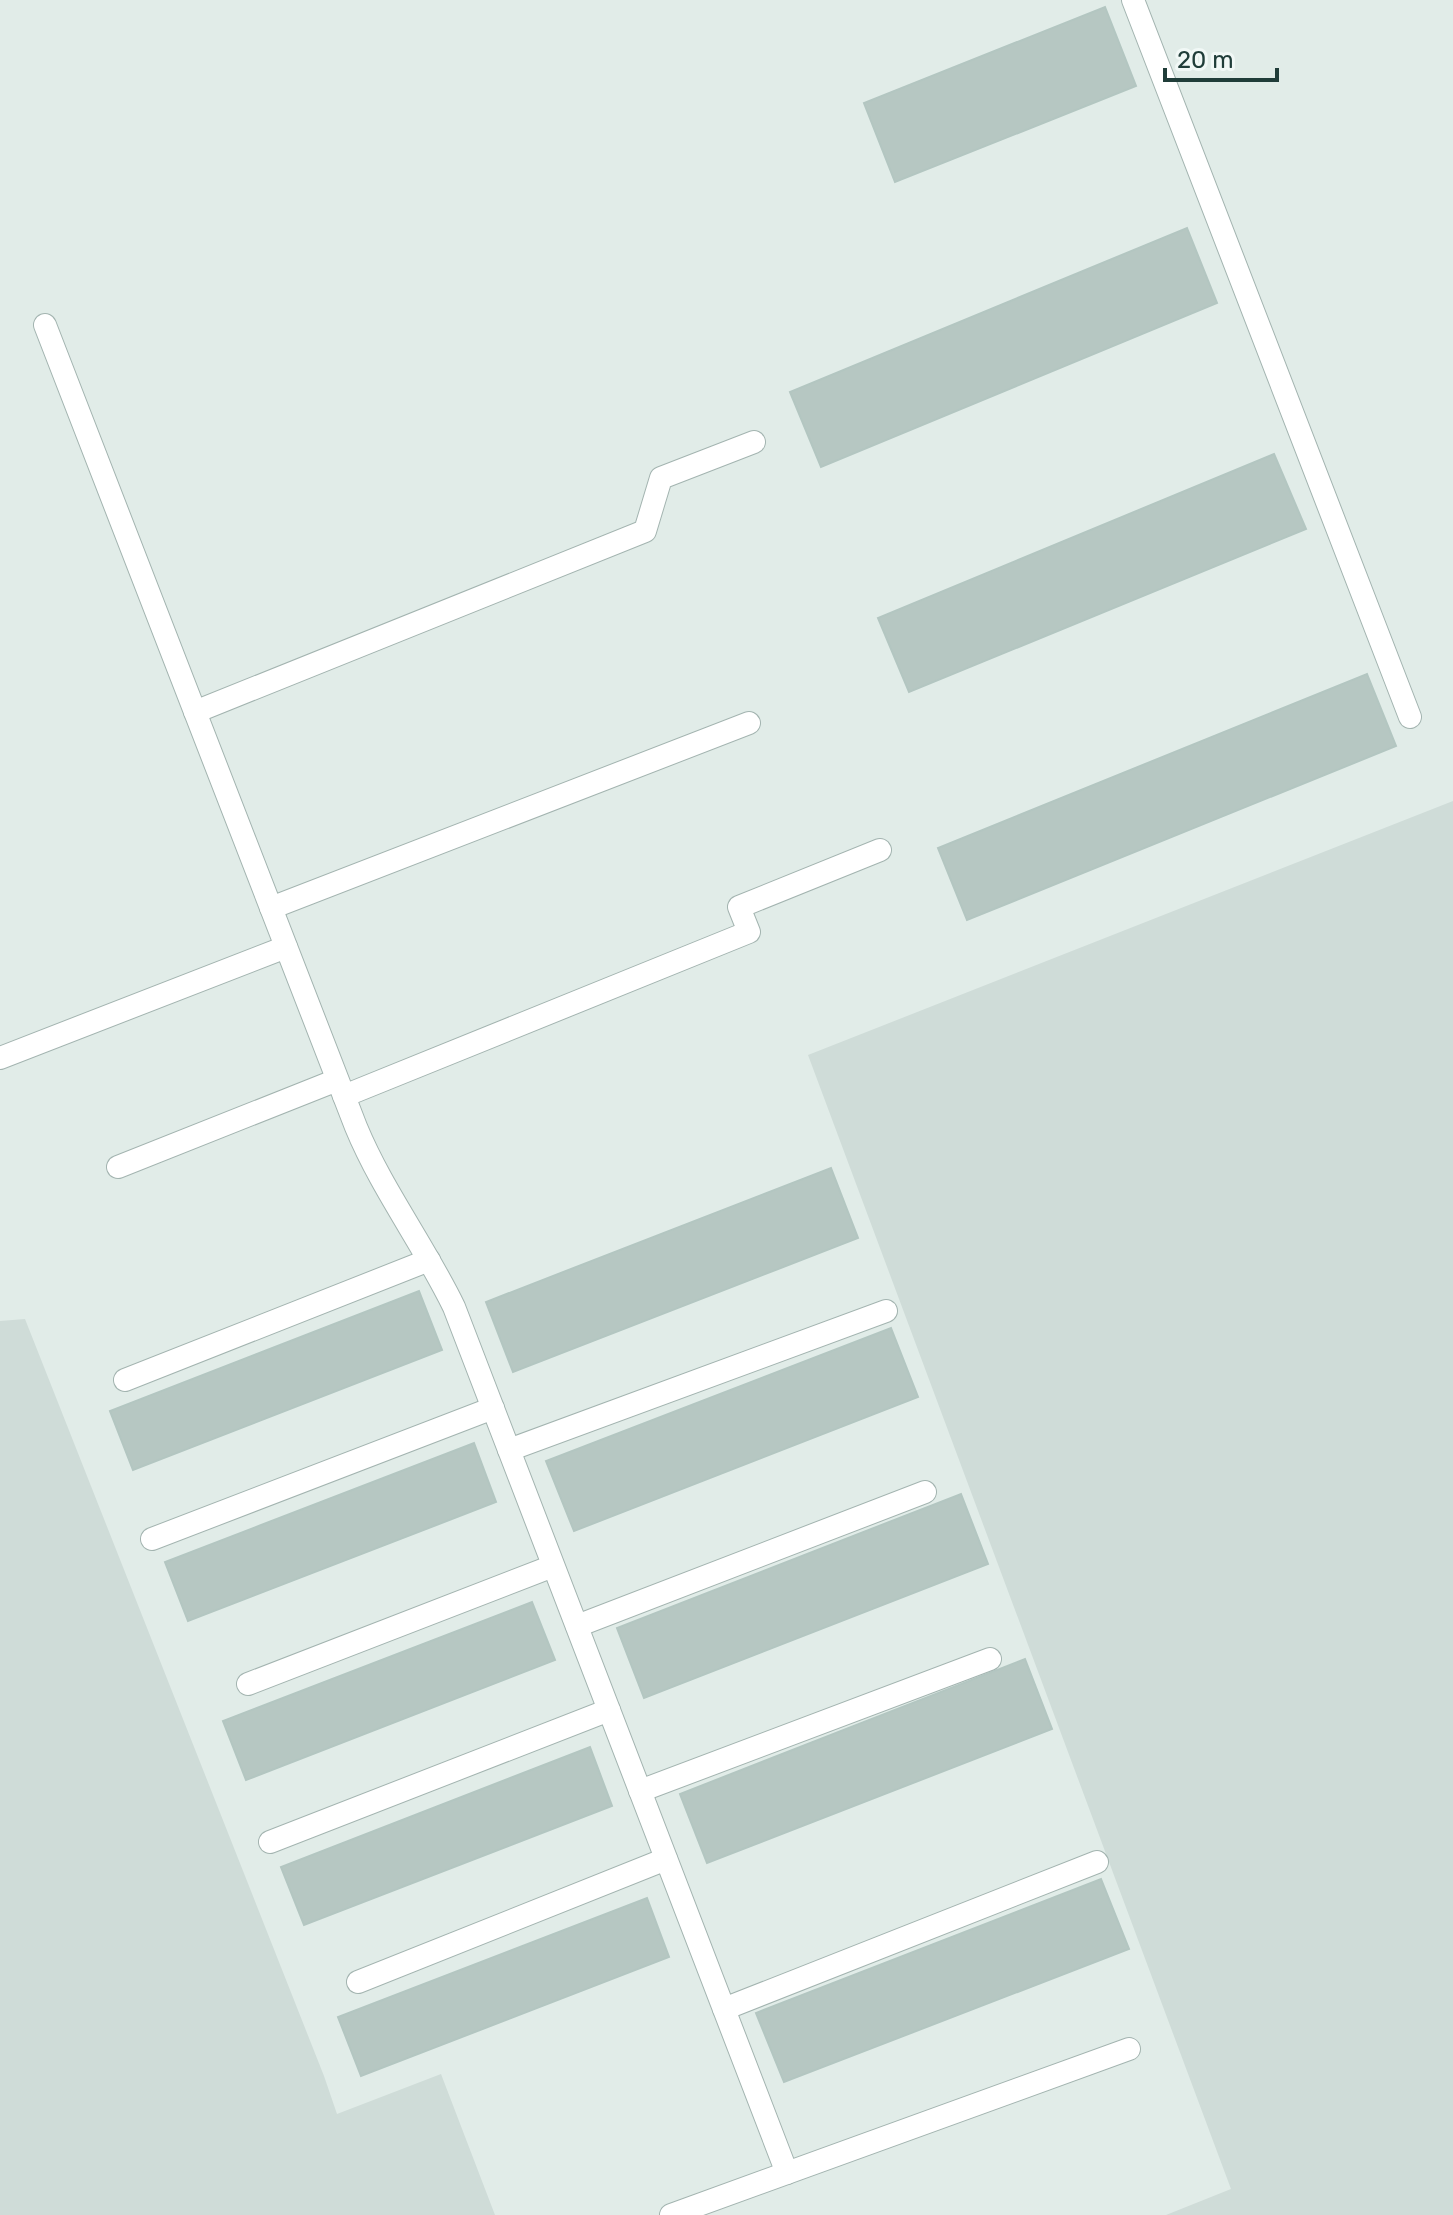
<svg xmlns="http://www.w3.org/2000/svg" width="1453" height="2215" font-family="Rubik,sans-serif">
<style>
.built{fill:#cfdcd8}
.building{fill:#b6c7c2;stroke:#b3c6c1;stroke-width:2}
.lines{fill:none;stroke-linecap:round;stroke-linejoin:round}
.lane-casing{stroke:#a3b4b0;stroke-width:24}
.lane{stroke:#fff;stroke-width:22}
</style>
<rect width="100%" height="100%" fill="#e1ece8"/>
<g class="built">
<path d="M1453,801V2215H1166L1231,2189L808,1055Z"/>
<path d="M25,1319L324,2076L337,2114L441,2074L495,2215H0V1321Z"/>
</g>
<g class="building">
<path d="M1105,7L1136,86L895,182L864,103Z"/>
<path d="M1187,228L1217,303L821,467L790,392Z"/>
<path d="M1274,454L1306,529L909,692L878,618Z"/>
<path d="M1367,674L1396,746L967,920L938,848Z"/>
<path d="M831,1168L858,1238L513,1372L486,1302Z"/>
<path d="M419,1291L442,1350L133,1470L110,1411Z"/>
<path d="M891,1328L918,1397L574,1531L546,1461Z"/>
<path d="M474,1443L496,1502L188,1621L165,1562Z"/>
<path d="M961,1494L988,1564L644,1698L617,1628Z"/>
<path d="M532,1602L555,1660L246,1780L223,1721Z"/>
<path d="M1025,1659L1052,1729L707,1863L680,1794Z"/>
<path d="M590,1747L612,1806L304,1925L281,1867Z"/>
<path d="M1101,1879L1129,1949L784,2082L756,2013Z"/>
<path d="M647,1898L669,1957L361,2076L338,2017Z"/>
</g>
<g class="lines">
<g class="lane-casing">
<g id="lane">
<path d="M1133,0L1410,717"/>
<path d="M45,325L356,1127C382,1190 424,1245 454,1307L787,2173"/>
<path d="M195,712L645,531L661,478L754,442"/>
<path d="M271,908L749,723"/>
<path d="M0,1058L286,947"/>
<path d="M344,1096L749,932L739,907L880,850"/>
<path d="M118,1167L337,1080"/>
<path d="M125,1380L429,1260"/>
<path d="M509,1450L886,1311"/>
<path d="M152,1539L493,1408"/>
<path d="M577,1626L925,1492"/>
<path d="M248,1684L553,1566"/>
<path d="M640,1791L990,1659"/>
<path d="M270,1842L609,1710"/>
<path d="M358,1982L666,1859"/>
<path d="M724,2009L1097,1862"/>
<path d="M671,2215L1129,2049"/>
</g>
</g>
<use href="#lane" class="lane"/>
</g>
<path d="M1165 68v12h112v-12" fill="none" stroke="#203d39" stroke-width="4"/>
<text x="1177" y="68" font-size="24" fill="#203d39" stroke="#f1f8f6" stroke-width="6" paint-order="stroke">20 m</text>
</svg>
